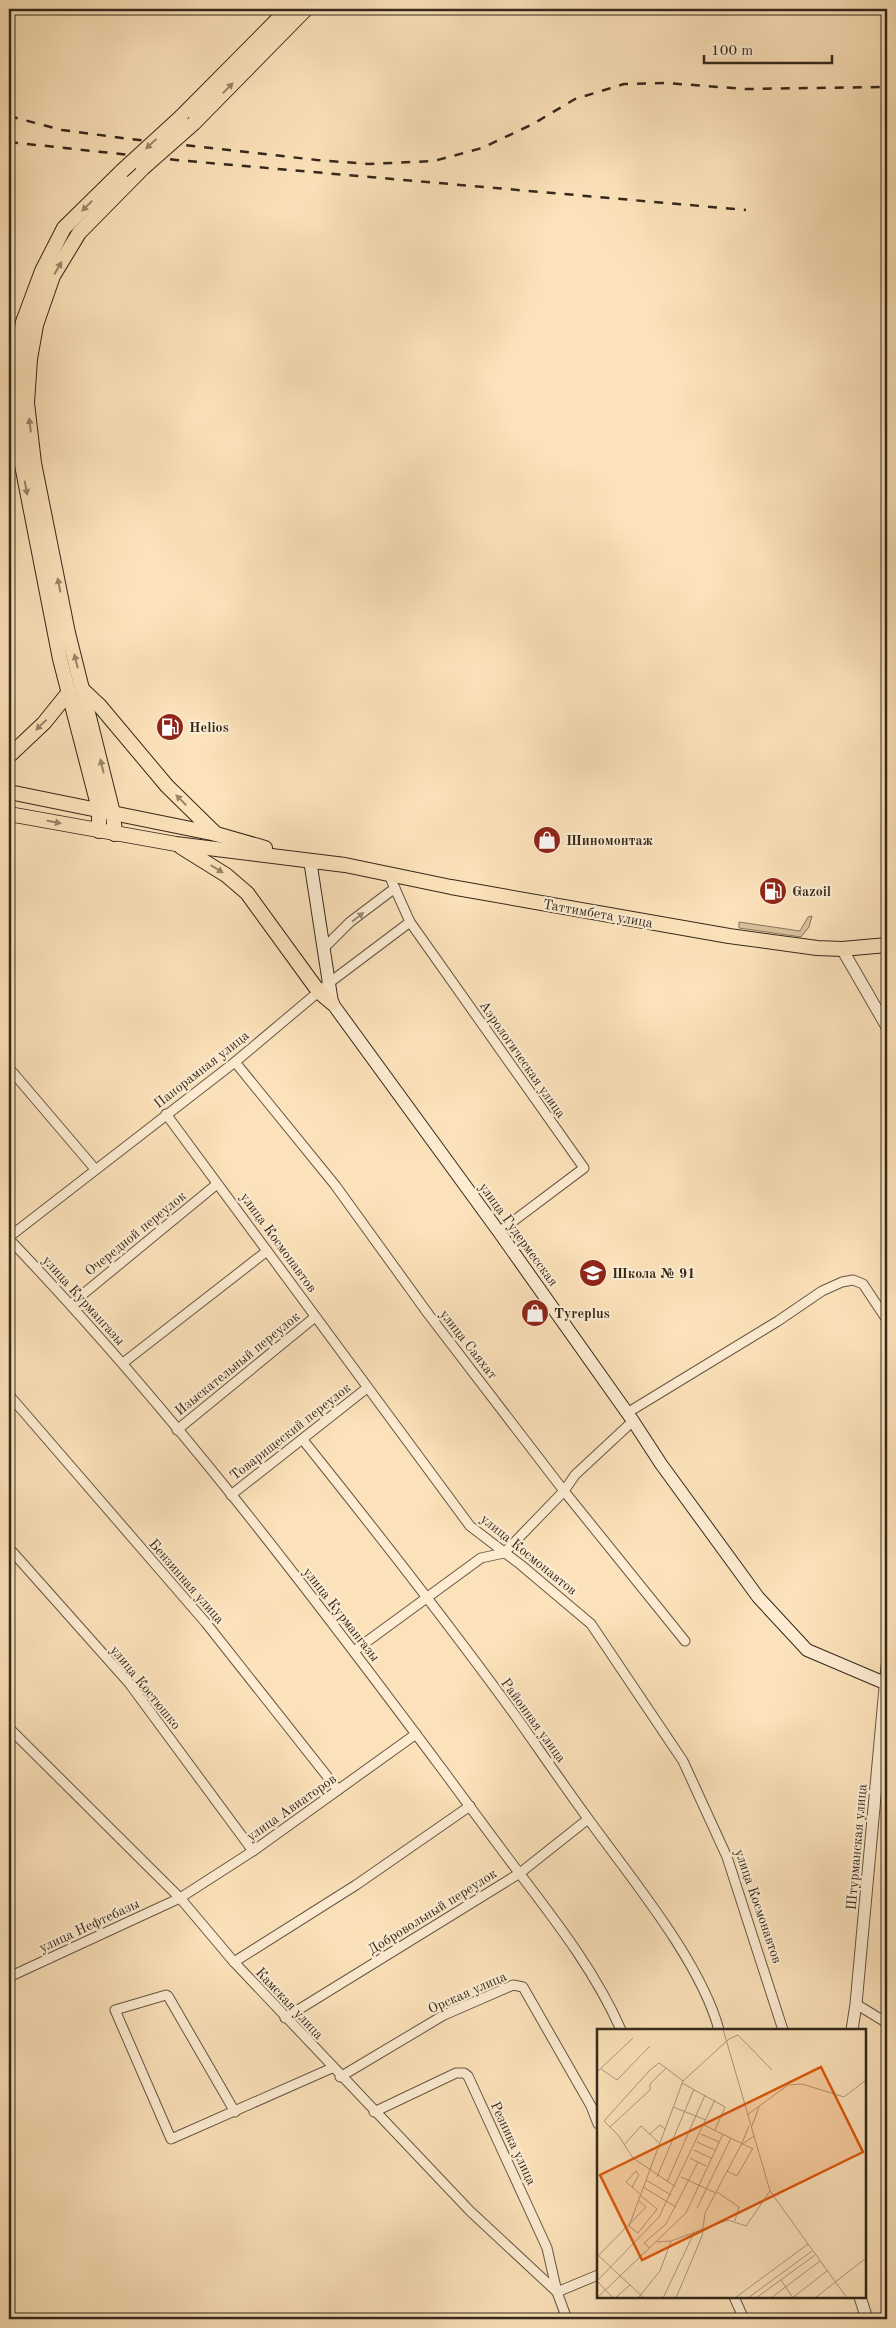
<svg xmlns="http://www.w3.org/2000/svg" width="896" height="2328" font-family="'Old Standard TT',serif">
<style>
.green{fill:#dac29f;stroke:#87755d}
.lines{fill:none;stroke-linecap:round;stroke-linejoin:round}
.minor-casing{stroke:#665643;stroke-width:11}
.tertiary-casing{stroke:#665643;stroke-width:13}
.secondary-casing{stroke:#34281b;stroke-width:14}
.primary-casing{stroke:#34281b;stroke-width:16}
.minor{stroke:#fdecd2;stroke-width:9}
.tertiary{stroke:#fdecd2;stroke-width:11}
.secondary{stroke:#fdecd2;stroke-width:12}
.primary{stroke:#fce2ba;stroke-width:14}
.rail{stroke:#34281b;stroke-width:2.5;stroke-dasharray:9 9;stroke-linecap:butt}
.primary-bridge-casing{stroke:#34281b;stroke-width:16;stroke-linecap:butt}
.primary-bridge{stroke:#fce2ba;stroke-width:14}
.oneway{fill:#98856a}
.oneway2{fill:#988a76}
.labels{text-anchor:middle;stroke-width:4.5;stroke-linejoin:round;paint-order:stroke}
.poi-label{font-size:14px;font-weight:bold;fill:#34281b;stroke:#fdecd2;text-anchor:start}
.street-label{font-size:14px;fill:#34281b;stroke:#fdecd2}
.inset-road{fill:none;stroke:#ac987a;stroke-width:1}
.view{fill:#df570d;fill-opacity:0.15;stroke:#df570d;stroke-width:2.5}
.inset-edge{fill:none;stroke:#34281b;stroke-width:2.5}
</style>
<rect width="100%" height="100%" fill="#fce2ba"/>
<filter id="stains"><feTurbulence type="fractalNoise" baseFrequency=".004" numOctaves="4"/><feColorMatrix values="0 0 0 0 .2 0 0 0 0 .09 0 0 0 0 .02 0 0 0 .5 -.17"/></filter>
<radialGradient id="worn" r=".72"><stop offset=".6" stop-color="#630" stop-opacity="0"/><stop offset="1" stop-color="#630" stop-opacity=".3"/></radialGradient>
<path class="green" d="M812,916L809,927L801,937L739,928V922L800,931L808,917Z"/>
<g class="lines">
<g class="minor-casing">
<g id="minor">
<path d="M388,873L410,922L584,1168L499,1232"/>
<path d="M324,948L350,922L395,888"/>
<path d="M235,1062L335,1185L429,1315L564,1491L685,1641"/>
<path d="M9,1068L95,1169"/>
<path d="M166,1114L470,1526L521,1565L591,1624L683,1761L727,1857L783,2030"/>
<path d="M9,1237L235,1062L329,983L410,922"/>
<path d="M9,1239C168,1405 308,1589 445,1773C470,1807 495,1841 520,1874C558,1924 596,1973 621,2030"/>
<path d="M71,1304L217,1184"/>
<path d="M123,1363L267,1251"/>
<path d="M9,1395L206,1623L338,1790"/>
<path d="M627,1413L778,1321L822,1291L842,1282L853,1280L863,1284L887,1320"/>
<path d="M177,1430L315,1317"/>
<path d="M303,1440C376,1531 448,1623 517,1718C541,1752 564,1786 589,1820C631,1878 701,1962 719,2030"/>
<path d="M231,1495L367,1388"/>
<path d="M9,1548L129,1683L253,1851"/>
<path d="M354,1651L481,1558L504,1553L564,1491L575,1475L633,1421"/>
<path d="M9,1728L180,1898L234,1962L470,2211L557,2292"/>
<path d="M879,1763L887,1774"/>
<path d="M234,1962L356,1885L470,1806"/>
<path d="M9,1977L180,1898L253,1851L416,1734"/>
<path d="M856,2004L887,2023"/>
<path d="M285,2018L520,1873L588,1819"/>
<path d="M340,2077L444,2015L513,1985L523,1987L591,2106L598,2124"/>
<path d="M235,2112L168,1996L166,1995L115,2010L171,2139L332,2068"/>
<path d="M374,2112L456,2073H464L468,2076L547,2248L557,2292L567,2319"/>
<path d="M557,2292L598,2275"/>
<path d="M734,2297L744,2319"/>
</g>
</g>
<g class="tertiary-casing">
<g id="tertiary">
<path d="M842,949L887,1027"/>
<path d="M852,2030L856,2004L887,1666"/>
<path d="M860,2297L867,2319"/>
</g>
</g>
<g class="secondary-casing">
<path id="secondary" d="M310,860L332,1003L499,1232L633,1421L661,1464L758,1597L807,1650L887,1684"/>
</g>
<g class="primary-casing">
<g id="primary">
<path d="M181,117L288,9"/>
<path d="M194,123L306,9"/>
<path d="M83,690L99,705L167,786L216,834"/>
<path d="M9,756L44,723L69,692"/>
<path d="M9,792L216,834L265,848"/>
<path d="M9,814L176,844L345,865L451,887L729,936L817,948L842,949L887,945"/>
<path d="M99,831V809L60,659L22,465L14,404L17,357L23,322L42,271L64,228L122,171"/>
<path d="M115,834L113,813L68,633L34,463L27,403L30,359L36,325L53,276L79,233L143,168"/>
<path d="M181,847L226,875L247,893L319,992L332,1003"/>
</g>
</g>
<use href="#minor" class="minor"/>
<use href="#tertiary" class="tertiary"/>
<use href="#secondary" class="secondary"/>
<use href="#primary" class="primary"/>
<g class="rail">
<path d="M9,116L62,130L130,139L317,160L369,164L434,161L482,148L533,124L575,99L624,84L667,83L745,89L887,87"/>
<path d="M9,142L176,160L746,210"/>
</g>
<g class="primary-bridge-casing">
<g id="primary-bridge">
<path d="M143,168L194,123"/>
<path d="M122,171L181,117"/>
</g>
</g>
<use href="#primary-bridge" class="primary-bridge"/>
</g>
<defs><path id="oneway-solid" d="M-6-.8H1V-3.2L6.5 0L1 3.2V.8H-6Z" transform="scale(1.25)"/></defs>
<g class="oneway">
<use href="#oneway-solid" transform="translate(228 88) rotate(-46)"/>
<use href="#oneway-solid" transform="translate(151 144) rotate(137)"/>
<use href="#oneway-solid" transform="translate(87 206) rotate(135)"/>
<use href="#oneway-solid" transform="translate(58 268) rotate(-59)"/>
<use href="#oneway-solid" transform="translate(30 425) rotate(-97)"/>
<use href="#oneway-solid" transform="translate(26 488) rotate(79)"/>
<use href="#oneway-solid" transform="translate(59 585) rotate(-101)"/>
<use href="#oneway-solid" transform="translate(76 661) rotate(-104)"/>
<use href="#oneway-solid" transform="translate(41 725) rotate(136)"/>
<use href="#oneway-solid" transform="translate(102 766) rotate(-103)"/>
<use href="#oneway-solid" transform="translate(181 800) rotate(-135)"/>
<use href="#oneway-solid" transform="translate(54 822) rotate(11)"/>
<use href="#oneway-solid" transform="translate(217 869) rotate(32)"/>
</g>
<use class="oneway2" href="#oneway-solid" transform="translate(358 917) rotate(-38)"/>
<defs>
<g id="fuel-disc" transform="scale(1.4375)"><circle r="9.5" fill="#8f2418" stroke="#fdecd2"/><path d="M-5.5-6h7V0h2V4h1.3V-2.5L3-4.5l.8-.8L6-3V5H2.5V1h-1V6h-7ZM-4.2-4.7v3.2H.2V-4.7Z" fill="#fff"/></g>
<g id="shop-disc" transform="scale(1.4375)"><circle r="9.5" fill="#8f2418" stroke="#fdecd2"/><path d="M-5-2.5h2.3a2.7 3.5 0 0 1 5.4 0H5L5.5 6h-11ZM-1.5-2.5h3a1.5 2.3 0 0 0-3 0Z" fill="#fff"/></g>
<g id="school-disc" transform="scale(1.4375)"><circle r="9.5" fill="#8f2418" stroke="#fdecd2"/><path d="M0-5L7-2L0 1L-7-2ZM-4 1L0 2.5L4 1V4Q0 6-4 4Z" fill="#fff"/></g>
</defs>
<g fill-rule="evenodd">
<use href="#fuel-disc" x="170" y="727"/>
<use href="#shop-disc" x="547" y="840"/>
<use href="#fuel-disc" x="773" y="891"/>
<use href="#school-disc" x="593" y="1273"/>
<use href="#shop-disc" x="535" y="1313"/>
</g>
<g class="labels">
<g class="poi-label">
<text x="189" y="732">Helios</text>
<text x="566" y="845">Шиномонтаж</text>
<text x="792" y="896">Gazoil</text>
<text x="612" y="1278">Школа № 91</text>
<text x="554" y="1318">Tyreplus</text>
</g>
<g class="street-label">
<text transform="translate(598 913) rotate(10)" y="5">Таттимбета улица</text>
<text transform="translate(523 1059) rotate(55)" y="5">Аэрологическая улица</text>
<text transform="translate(201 1069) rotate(-38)" y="5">Панорамная улица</text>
<text transform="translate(135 1233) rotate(-39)" y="5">Очередной переулок</text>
<text transform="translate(519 1234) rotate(54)" y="5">улица Гудермесская</text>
<text transform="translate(279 1242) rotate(54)" y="5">улица Космонавтов</text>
<text transform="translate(84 1300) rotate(48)" y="5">улица Курмангазы</text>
<text transform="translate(469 1344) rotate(52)" y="5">улица Саяхат</text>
<text transform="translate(237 1363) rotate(-39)" y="5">Изыскательный переулок</text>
<text transform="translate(290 1431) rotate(-38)" y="5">Товарищеский переулок</text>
<text transform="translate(529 1554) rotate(39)" y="5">улица Космонавтов</text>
<text transform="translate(187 1581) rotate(49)" y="5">Бензинная улица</text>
<text transform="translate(342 1614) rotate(52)" y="5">улица Курмангазы</text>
<text transform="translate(146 1687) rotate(51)" y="5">улица Костюшко</text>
<text transform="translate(534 1720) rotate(54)" y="5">Районная улица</text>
<text transform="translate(291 1807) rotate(-35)" y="5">улица Авиаторов</text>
<text transform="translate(856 1847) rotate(-85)" y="5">Штурманская улица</text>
<text transform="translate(759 1906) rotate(71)" y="5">улица Космонавтов</text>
<text transform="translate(432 1911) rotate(-32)" y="5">Добровольный переулок</text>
<text transform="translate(89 1925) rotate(-25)" y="5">улица Нефтебазы</text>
<text transform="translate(467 1992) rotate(-24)" y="5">Орская улица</text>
<text transform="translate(290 2003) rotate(47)" y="5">Камская улица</text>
<text transform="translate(514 2143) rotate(65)" y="5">Резника улица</text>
</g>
</g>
<g transform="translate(597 2029)">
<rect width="269" height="269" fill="#fce2ba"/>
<path class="inset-road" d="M126,0L173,162L250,269M69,39L62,34L53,41L7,92L21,106L36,129L79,158M4,40L20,51L53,17M0,43L36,9M85,54L128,78L118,101M76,78L109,91M150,86L191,56L205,55L247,68L269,51M107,96L156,120M155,97L162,78M13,98L53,61V55L69,39L86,52M53,105L63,96L68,100M104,105L122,113M100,113L118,121M145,114L152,97M27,116L44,97L62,114M97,121L114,129M93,129L109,137M130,142L140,147L156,119M60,148L97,60M84,148L119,164M49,151L74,166M70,153L108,66M35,158L42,146L39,142L29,153L35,158L43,165M46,158L79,178M120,163L142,178L138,192M100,179L134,109M32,197L86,52L132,10L141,6L175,41M32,197L41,204L60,180L43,166M60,213L74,212L131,191L149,197L173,162M53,219L47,214L69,195L101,133M2,227L47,269M0,228L49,178L41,171M184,251L196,269M0,252L62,188L118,71M0,252L16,269M0,269L89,184L126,105M18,269L33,256M41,269L63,242L74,212M66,269L97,204M79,269L105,207L108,184L144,116L157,107M138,269L211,215M151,269L215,222M159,269L218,226M174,269L223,232M195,269L230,242M218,269L269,229"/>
<path class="view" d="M224,38L266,123L45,231L3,146Z"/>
<rect width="269" height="269" class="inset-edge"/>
</g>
<rect width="896" height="2328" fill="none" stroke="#fce2ba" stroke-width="30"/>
<rect x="10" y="10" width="876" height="2308" fill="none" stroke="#34281b" stroke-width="2.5"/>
<rect x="15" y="15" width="866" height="2298" fill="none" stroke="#34281b"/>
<path d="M704 55v8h128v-8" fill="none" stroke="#34281b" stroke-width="2.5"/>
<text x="711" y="55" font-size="15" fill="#34281b" stroke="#fdecd2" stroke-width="4" paint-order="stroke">100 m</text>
<rect width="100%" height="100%" filter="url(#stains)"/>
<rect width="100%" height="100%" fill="url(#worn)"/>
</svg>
